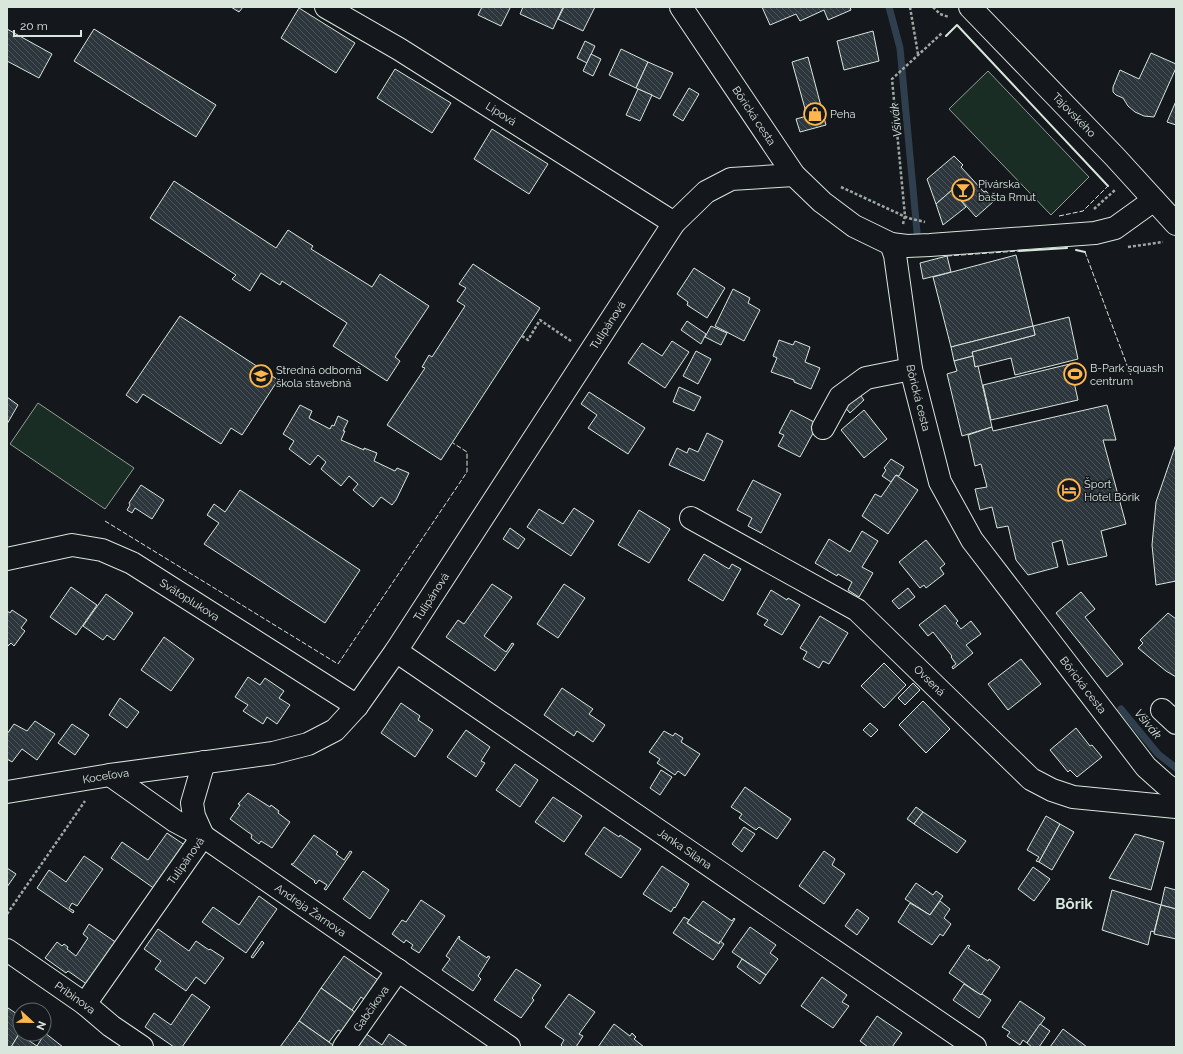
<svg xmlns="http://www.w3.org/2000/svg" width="1183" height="1054" font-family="Raleway,sans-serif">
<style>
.pitch{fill:#1a2d24;stroke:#939e99}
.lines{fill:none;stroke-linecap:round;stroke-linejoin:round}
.stream{stroke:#2f3f4d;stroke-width:7}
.building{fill:url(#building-back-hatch);stroke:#d8e6dc}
.minor-casing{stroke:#d8e6dc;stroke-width:24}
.path{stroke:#9da8a2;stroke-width:2.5;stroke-dasharray:3 2;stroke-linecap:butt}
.minor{stroke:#14181c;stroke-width:22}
.fence{stroke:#d8e6dc;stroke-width:1;stroke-dasharray:5 2;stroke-linecap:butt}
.wall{stroke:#d8e6dc;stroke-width:2}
.labels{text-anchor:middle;stroke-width:3;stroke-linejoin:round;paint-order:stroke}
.street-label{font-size:11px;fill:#d8e6dc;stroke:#14181c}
.poi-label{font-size:11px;fill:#d8e6dc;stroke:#14181c;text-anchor:start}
.water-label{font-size:12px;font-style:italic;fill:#d8e6dc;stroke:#14181c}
.district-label{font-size:15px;font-weight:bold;fill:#d8e6dc;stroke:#14181c}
</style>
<defs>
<pattern id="building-back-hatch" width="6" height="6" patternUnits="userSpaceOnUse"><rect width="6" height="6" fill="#2c363c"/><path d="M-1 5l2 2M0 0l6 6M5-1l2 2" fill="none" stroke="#4a5358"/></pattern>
</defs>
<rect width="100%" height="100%" fill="#14181c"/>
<g class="pitch">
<path d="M988,71L1089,177L1051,215L949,109Z"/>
<path d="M38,403L134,468L105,509L10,444Z"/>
</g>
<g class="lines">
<g class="stream">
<path d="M889,7L900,48L917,232"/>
<path d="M1121,709L1158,754L1176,768"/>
</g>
</g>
<g class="building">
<path d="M231,7H243L239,12Z"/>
<path d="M482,7H508L510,8L501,26L478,15Z"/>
<path d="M523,7H563L553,29L520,14Z"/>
<path d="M564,7H595L583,31L558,19Z"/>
<path d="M762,7H850L851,10L828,20L824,10L800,21L796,14L770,25Z"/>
<path d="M299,8L355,43L336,73L281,38Z"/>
<path d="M7,29L52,54L39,78L7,61Z"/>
<path d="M94,29L216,105L196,137L74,61Z"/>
<path d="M873,31L879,61L844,70L837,41Z"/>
<path d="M585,41L595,46L587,63L577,58Z"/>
<path d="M621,49L648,62L636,88L609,75Z"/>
<path d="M1151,53L1176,64V68L1154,117L1144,116L1135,112L1128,106L1123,98L1116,95L1113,92V87L1120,70L1139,79Z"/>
<path d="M591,54L601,59L593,76L583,71Z"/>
<path d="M808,57L826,125L800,132L796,119L807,116L792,62Z"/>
<path d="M648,62L673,73L660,99L636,88Z"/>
<path d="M395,69L451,103L432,133L377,98Z"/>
<path d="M689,88L699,94L683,121L673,115Z"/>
<path d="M638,89L652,95L640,121L626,115Z"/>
<path d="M1176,101V125L1167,122Z"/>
<path d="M492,129L548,164L529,194L474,159Z"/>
<path d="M954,156L963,165L961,167L984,192L986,191L994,201L976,217L952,190L936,204L927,179Z"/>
<path d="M174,181L276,248L288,230L313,246L311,249L372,287L380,274L429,306L395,357L400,361L387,381L333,346L347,323L282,281L280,285L261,273L250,291L232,279L236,275L150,218Z"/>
<path d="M952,190L966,207L943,225L936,204Z"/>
<path d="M1016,255L1033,326L951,347L933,277Z"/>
<path d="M947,256L951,272L923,279L920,263Z"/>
<path d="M473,264L540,308L441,460L387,425L425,368L422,367L429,355L432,357L465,306L457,301L466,288L459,284Z"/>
<path d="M694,268L725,288L707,318L687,305L688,302L677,294Z"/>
<path d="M733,289L750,298L748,303L760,310L744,341L715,326Z"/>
<path d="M180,316L278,380L242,435L231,428L221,444L143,394L137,403L126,395Z"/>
<path d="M1069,317L1078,359L1015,375L1011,358L975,367L972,352L1035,335L1033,326Z"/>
<path d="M687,321L706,334L701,344L681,330Z"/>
<path d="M711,326L727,333L721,345L705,337Z"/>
<path d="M1033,326L1035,335L972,352L973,356L954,361L951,347Z"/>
<path d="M779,340L793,345L795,341L810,347L805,362L820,368L811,389L794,382V380L771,372L777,358L773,356Z"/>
<path d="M672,341L689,352L665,388L628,363L642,343L662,356Z"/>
<path d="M696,351L711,359L698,384L683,376Z"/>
<path d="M973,356L975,367L978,366L992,427L962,436L947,374L957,371L954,361Z"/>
<path d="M1070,364L1078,400L991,420L983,385Z"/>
<path d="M679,387L701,397L694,411L673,402Z"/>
<path d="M857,391L864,400L850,413L843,405Z"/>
<path d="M589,392L645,428L628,454L588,428L597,415L581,404Z"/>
<path d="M7,397L18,405L7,424Z"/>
<path d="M300,405L312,411L309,418L330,429L332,425L334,426L338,416L348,421L343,431H345L341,440L364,450V448L377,453L374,461L395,471L397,468L409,473L396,500L392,505L381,497L373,507L353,490L358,484L349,476L341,486L321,469L326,462L318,455L310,465L289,449L294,441L283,434Z"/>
<path d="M1107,405L1116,440H1103L1126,524L1101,531L1107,556L1068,565L1062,540L1052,543L1058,567L1028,575L1016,560L1008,526L997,528L992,507L980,510L975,489L987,487L981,464L975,466L968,435L992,427L993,431Z"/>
<path d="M791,410L818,424L800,457L778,446L784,435L779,433Z"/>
<path d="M864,410L887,439L864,458L841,430Z"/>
<path d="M707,433L723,441L704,481L669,465L677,448L687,453L689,448L698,452Z"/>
<path d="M1176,444V581L1156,585L1152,545L1156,502Z"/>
<path d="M891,459L904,467L899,476L896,475L891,482L882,476L886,470L884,468Z"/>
<path d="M896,475L918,490L888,534L862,516L875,494L881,497Z"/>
<path d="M753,480L781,494L761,533L748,526L752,518L737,510Z"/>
<path d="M141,485L164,500L152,519L135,508L132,513L127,510L130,505L129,503Z"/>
<path d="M240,490L360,570L325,623L204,544L219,523L207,515L214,504L225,512Z"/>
<path d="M574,508L594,521L571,556L527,527L539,509L563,524Z"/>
<path d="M639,510L670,529L649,563L618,545Z"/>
<path d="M510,528L525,539L518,549L503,539Z"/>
<path d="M862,531L878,541L862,567L873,573L859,597L848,590L852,582L838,574L837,576L815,563L829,539L850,552Z"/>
<path d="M926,540L945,564L940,568L944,574L926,588L924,585L920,588L899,562Z"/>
<path d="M704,554L729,569L732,564L741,569L723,601L688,580Z"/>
<path d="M492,584L512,597L484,636L506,652L512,643L514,644L495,671L446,637L458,620L464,624Z"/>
<path d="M564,584L585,598L558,638L537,624Z"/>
<path d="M71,587L97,605L76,635L50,617Z"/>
<path d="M908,588L915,597L899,609L892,601Z"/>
<path d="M771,590L787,600L788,598L800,605L782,635L764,625L768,620L757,614Z"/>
<path d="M1081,592L1095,609L1085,617L1123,664L1107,677L1056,613Z"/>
<path d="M106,594L133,613L114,640L107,635L103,640L83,626Z"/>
<path d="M945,605L958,621L956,623L961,629L971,621L981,634L966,645L973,653L953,669L952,667L956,664L951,657L952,656L933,632L928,636L919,625Z"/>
<path d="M12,610L27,620L21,628L25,631L14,646L11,643L7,647V611L10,613Z"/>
<path d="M1168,613L1176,619V677L1166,671L1138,648L1143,643L1140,640Z"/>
<path d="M820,616L848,633L829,664L823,661L819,668L803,659L807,652L800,648Z"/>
<path d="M164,637L194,659L171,691L141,670Z"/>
<path d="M1021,659L1041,684L1008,710L988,684Z"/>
<path d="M884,663L906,685L884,708L861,686Z"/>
<path d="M248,677L260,685L265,678L284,691L279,698L290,705L277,724L267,717L263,724L243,711L248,705L235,697Z"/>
<path d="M913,683L920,690L905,705L898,698Z"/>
<path d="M562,688L593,709L589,714L605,725L593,742L577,731L574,736L544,715Z"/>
<path d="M120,698L139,712L127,728L109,715Z"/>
<path d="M923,701L950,729L926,753L899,725Z"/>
<path d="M401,703L420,716L418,720L433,730L415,757L381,733Z"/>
<path d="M35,721L55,734L37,760L22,749L12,762L7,759V734L14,724L27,731Z"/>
<path d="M870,723L878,730L871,737L863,730Z"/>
<path d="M72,724L89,735L75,755L58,743Z"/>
<path d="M1076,728L1090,746L1092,745L1102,757L1077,777L1070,770L1068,772L1050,750Z"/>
<path d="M466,730L490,747L481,761L485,763L476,777L447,757Z"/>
<path d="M664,731L673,736L675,733L683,738L681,742L700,754L685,776L678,771L675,775L657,763L660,759L649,752Z"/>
<path d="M515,764L538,780L520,807L496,790Z"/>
<path d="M661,770L672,777L660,795L650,788Z"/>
<path d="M745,787L791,819L777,839L759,827L756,830L739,818L742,814L731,807Z"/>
<path d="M248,793L270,807L271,805L279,811L278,813L290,822L272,848L261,841L259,844L251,838L252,835L230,819L240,805L238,804Z"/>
<path d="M553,797L582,816L564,842L535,822Z"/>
<path d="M916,807L923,812L914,824L907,819Z"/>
<path d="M923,812L966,841L957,853L914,824Z"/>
<path d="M1046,816L1060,824L1039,862L1036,861L1039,857L1027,850Z"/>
<path d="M1060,824L1074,832L1052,870L1039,862Z"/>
<path d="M604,827L619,837L620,835L641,849L621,878L585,854Z"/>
<path d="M744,827L755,834L742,852L732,844Z"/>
<path d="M167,833L186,846L155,889L111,858L122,842L148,860Z"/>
<path d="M1135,834L1164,842L1151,890L1109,878Z"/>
<path d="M314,835L338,852L336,854L344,860L350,851L352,852L326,890L324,889L327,885L319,880L316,884L314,882L315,881L291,864H293Z"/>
<path d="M824,851L835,859L832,865L845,874L824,904L799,886Z"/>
<path d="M84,856L103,869L77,906L72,903L69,908L74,911L73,913L37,888L49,870L66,882Z"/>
<path d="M662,866L689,884L675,908L674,907L671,912L643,894Z"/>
<path d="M1033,867L1050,879L1034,901L1018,889Z"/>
<path d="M7,868L16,874L7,887Z"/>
<path d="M363,871L389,890L370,919L343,899Z"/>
<path d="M916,883L933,895L936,891L943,896L930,915L905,899Z"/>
<path d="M1165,887L1176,890V909L1161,905Z"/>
<path d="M1112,890L1161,905L1154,932L1151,931L1148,945L1102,930Z"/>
<path d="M259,896L277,909L246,953L202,922L213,907L239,925Z"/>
<path d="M421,900L445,916L419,953L411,948L413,945L406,940L404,943L392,934L402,920L406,922Z"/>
<path d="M703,901L732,921L734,918L735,919L719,944L687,923Z"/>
<path d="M940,901L950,909L944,918L951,924L943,936L940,934L932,945L898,922L910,903L930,915Z"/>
<path d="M1161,905L1176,909V939L1154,934Z"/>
<path d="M857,909L869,918L857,935L845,926Z"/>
<path d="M684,917L689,920L687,923L719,944L720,941L724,944L713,960L673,933Z"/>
<path d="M89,924L117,943L88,985L68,971L66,973L45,958L57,942L62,946L64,944L68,947L67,949L76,956L88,938L83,934Z"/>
<path d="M750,927L776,945L770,953L778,959L766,975L732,952Z"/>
<path d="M158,929L189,951L196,941L209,950L210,949L224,958L205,984L196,977L186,991L155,969L161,961L144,949Z"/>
<path d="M459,936L460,937L459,939L487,958L488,956L490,957L478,976L481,979L473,991L442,970L450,959L446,956Z"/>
<path d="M262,941L264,943L253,958L251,957Z"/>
<path d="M968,945L970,946L968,948L988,961L989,959L1000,967L981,995L949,973Z"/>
<path d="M344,956L378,980L365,1000L361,997L352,1010L321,988Z"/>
<path d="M742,959L766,975L760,984L737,967Z"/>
<path d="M516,969L541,985L532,998L534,1000L521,1018L494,1000Z"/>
<path d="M822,977L847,995L842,1002L849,1006L833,1028L801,1006Z"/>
<path d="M964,984L981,995L982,994L991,1000L979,1018L953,1000Z"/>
<path d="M321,988L356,1013L342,1032L338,1030L329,1042L299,1021Z"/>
<path d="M192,994L210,1007L182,1047H174L145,1027L154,1013L171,1025Z"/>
<path d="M569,994L595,1012L579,1034L583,1036L576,1047H563L561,1045L564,1040L545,1027Z"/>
<path d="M1020,1001L1045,1018L1027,1043L1023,1040L1020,1045L1007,1036L1010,1032L1002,1027Z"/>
<path d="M8,1008L20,1016V1033L11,1047H7V1010Z"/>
<path d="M877,1016L902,1033L892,1047H868L860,1041Z"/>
<path d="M299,1021L333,1045L332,1047H280Z"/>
<path d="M614,1024L630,1036L632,1033L636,1037L634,1039L644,1047H598Z"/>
<path d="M1040,1024L1050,1031L1039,1047H1032L1027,1043Z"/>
<path d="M1063,1029L1087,1047H1050Z"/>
<path d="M45,1033L63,1047H11L19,1034L37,1046Z"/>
<path d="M365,1033L382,1045L389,1034L408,1047H355Z"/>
</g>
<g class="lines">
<g class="minor-casing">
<g id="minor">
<path id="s1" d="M326,7L399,49L674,223"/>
<path id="s2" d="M681,7L794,175L822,202L854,226L891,244L895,255L911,369L940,482L972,540L1146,767L1165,784L1176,792"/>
<path id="s3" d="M970,7L1115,157L1176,224"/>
<path d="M891,244L907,246L930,245L1095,233L1115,228L1154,200"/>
<path d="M823,428L840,397L866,378L911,369"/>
<path id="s4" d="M691,518L857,610L1031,779L1052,790L1073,797L1176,807"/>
<path id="s5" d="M7,559L72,545L102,550L132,563L357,706"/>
<path id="s6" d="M396,651L975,1047"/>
<path d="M1162,710L1176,723"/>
<path id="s7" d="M110,775L175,821L203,836L509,1047"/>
<path id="s8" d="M7,792L110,775L273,753L308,744L335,730L357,706L396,651L674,223L706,192L731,179L794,175"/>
<path d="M203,836L194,816L192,803L204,762"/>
<path id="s9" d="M7,950L85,1004L111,1026L142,1047"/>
<path id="s10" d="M85,1004L203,836"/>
<path id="s11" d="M344,1047L398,970"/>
</g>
</g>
<g class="path">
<path d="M910,7L918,54"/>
<path d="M933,7L940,14L949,17"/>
<path d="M841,187L908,218L925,222"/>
<path d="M1094,209L1115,190"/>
<path d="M903,224L905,216L892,79L942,33"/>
<path d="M1128,247L1163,242"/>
<path d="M522,336L528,340L540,320L571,341"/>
<path d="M7,914L85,801"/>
</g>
<use href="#minor" class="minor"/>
<g class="fence">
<path d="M1059,216L1083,211L1108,186"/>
<path d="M1085,252L1131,376"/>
<path d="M947,256L1019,251"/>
<path d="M105,521L338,664L467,472V452L453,443"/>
</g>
<g class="wall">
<path d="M946,36L957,25L1108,186"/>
<path d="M1076,250L1085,252"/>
<path d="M1019,251L1067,248"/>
</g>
</g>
<defs>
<g id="shop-ring" transform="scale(1.15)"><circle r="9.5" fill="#14181c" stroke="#ffb74d" stroke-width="1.5"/><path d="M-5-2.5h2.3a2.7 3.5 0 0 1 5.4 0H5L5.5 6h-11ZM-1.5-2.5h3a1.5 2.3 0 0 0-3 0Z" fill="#ffb74d"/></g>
<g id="bar-ring" transform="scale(1.15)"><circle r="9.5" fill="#14181c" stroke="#ffb74d" stroke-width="1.5"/><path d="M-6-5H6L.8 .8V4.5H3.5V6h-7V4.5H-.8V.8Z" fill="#ffb74d"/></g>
<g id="stadium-ring" transform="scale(1.15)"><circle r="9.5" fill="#14181c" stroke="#ffb74d" stroke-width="1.5"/><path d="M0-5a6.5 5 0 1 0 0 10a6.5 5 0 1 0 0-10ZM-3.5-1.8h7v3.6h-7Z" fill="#ffb74d"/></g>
<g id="school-ring" transform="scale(1.15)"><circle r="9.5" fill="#14181c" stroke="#ffb74d" stroke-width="1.5"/><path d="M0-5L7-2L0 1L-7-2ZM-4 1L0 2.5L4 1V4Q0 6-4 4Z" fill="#ffb74d"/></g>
<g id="hotel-ring" transform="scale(1.15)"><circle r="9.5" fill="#14181c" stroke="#ffb74d" stroke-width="1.5"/><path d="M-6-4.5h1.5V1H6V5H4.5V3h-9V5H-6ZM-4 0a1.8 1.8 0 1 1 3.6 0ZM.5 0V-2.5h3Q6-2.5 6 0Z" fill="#ffb74d"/></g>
</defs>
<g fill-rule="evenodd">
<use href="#shop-ring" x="815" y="114"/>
<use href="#bar-ring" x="963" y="190"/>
<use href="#stadium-ring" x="1075" y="374"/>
<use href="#school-ring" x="261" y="376"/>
<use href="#hotel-ring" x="1069" y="490"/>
</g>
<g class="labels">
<g class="street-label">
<text dy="4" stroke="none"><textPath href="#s1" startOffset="205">Lipová</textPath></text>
<text dy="4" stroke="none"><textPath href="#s2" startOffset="131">Bôrická cesta</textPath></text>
<text dy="4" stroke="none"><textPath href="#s3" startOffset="150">Tajovského</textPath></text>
<text dy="4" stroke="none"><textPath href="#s8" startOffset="824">Tulipánová</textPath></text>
<text dy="4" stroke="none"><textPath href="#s2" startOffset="479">Bôrická cesta</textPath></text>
<text dy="4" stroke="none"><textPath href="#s8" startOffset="500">Tulipánová</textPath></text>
<text dy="4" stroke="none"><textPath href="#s5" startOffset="198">Svätoplukova</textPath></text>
<text dy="4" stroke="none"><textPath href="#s4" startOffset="291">Ovsená</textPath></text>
<text dy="4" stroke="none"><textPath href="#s2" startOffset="815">Bôrická cesta</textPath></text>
<text dy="4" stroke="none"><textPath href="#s8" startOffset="100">Koceľova</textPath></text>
<text dy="4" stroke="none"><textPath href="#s6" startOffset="350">Janka Silana</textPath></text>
<text dy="4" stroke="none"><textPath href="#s10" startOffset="175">Tulipánová</textPath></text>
<text dy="4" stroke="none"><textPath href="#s7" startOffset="242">Andreja Žarnova</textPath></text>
<text dy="4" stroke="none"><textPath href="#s9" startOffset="83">Pribinova</textPath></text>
<text dy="4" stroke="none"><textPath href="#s11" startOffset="47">Gabčíkova</textPath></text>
</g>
<g class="poi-label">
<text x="830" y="118">Peha</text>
<text x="978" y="188">Pivárska<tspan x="978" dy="13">bašta Rmut</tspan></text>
<text x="1090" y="372">B-Park squash<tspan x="1090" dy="13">centrum</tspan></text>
<text x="276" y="374">Stredná odborná<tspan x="276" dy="13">škola stavebná</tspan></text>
<text x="1084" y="488">Šport<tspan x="1084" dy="13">Hotel Bôrik</tspan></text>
</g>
<g class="water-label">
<text transform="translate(896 120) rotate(-96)" y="4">Všivák</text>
<text transform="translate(1148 724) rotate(50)" y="4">Všivák</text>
</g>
<g class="district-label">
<text x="1074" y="909">Bôrik</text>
</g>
</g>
<rect width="1183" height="1054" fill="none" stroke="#d8e6dc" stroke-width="16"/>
<g transform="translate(32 1022) rotate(112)"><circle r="19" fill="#14181c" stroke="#626a69"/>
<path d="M0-3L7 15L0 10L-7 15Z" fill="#ffb74d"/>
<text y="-6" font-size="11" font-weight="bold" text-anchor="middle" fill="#d8e6dc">N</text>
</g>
<path d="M14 30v6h67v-6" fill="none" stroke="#d8e6dc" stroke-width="2"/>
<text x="20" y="30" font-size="12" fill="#d8e6dc" stroke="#14181c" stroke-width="3" paint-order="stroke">20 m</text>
</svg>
